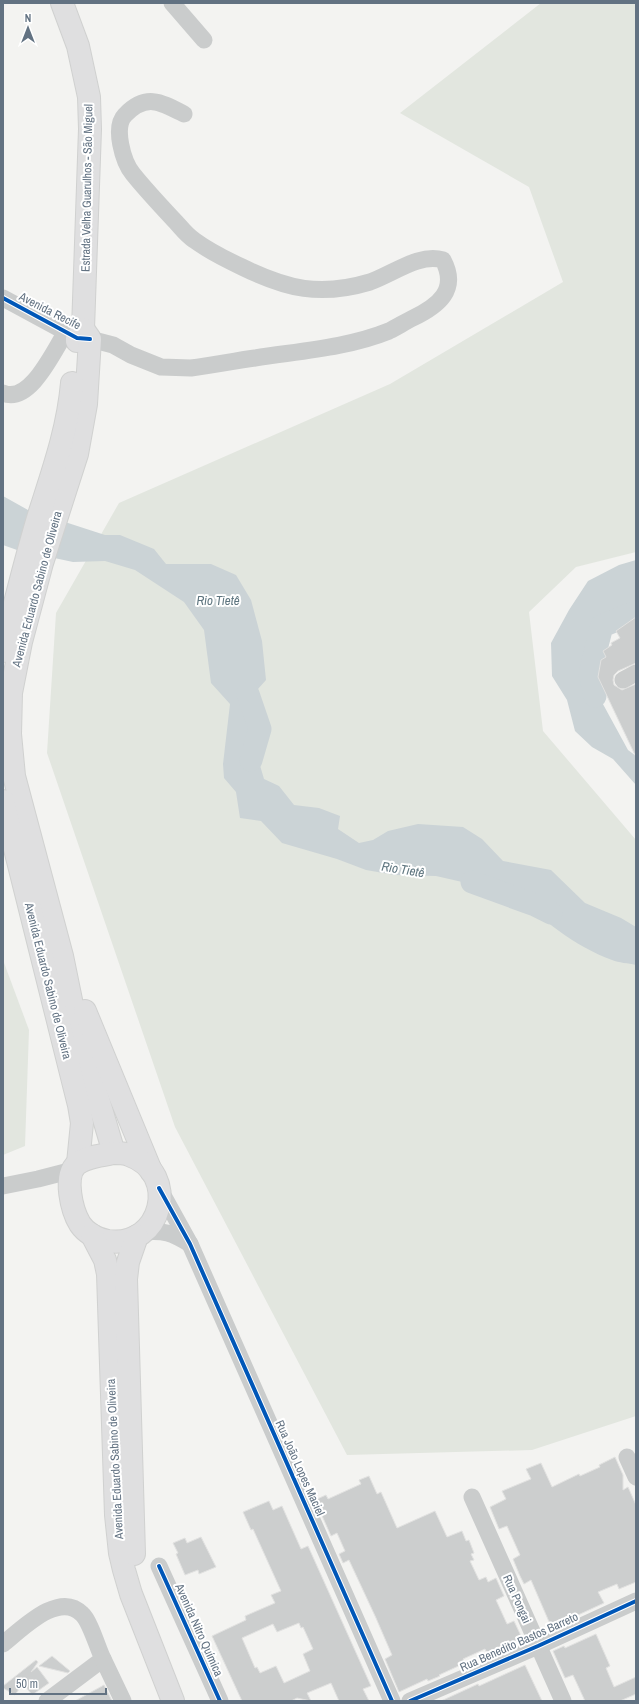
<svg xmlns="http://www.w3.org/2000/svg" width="639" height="1704" font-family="'Archivo Narrow',sans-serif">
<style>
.green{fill:#e2e6df}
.water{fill:#cbd3d6}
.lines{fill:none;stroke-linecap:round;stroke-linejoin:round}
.river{stroke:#cbd3d6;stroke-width:23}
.building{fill:#cccece;stroke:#e2e2e1;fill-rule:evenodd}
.major-casing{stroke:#d0d1d0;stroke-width:24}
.minor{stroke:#cacccc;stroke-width:17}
.major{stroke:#dfdfe0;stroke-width:22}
.cycleway-casing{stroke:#fff;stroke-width:6}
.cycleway{stroke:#0057b8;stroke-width:4}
.labels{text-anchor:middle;stroke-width:4;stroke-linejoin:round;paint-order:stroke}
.street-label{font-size:12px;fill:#627282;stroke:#fff}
.water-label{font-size:13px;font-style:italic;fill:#5e757f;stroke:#fff}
</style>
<rect width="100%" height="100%" fill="#f3f3f1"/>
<g class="green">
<path d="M541,3H636V552L576,567L529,612L543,731L636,840V1416L532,1450L347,1455L175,1127L47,753L56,613L119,503L390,384L563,282L529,187L400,113Z"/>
<path d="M3,960L29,1030L25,1146L3,1155Z"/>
</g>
<g class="water">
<path d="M3,496L28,510L105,535H120L154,549L166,564H211L236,575L251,600L262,641L266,680L250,698L256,715L262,744L259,762L264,779L279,786L294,805L319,808L340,816L338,829L359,843L373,840L388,831L418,824L463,827L482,839L503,861L551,870L585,903L621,918L636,927V965C628,963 619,963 612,960C574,946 541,919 513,891L497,893L471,884L436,876L395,875L366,870L337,859L282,843L261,821L240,818L236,792L224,778L223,764L230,704L211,683L204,630L184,602L135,570L105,561L73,562L17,550L3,545Z"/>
<path d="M636,560V606L626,608L605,620L593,639L592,665L598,695L628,750L636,756V785L613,759L592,747L575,731L567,700L552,676L551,643L569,610L588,581L619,565Z"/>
</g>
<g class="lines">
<g class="river">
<path d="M248,694L260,729L251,760"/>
<path d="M595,696L590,673L602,626L636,612"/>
<path d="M472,882L535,905L551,913"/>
</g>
</g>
<g class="building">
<path d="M636,617V663L618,671L614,675L613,680L614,685L622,690L636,684V757L598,677L601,660L606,657L603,651L612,645L611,643L620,638L616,631Z"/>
<path d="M615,1457L623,1475V1490L628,1487L636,1505V1582L619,1589L617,1584L598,1592L604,1603L578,1615L576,1613L550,1624L531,1580L524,1584L520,1576L513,1559L520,1555L507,1526L499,1529L490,1507L506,1499L502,1491L531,1479L526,1469L541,1463L552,1487L579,1474L580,1476L600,1467L599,1465Z"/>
<path d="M369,1476L377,1494L381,1492L397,1528L435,1511L447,1537L462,1531L466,1541L469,1540L474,1553L471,1554L474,1560L470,1561L479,1580L486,1577L488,1582L496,1578L504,1596L496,1600L507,1624L514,1621L522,1638L487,1653L485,1649L463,1659L465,1663L439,1675L440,1676L428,1681L427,1679L399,1692L385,1659L392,1655L376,1618L349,1560L343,1563L339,1554L345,1551L337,1533L331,1536L315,1500L326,1495L328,1499L361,1484L359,1480Z"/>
<path d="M269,1501L273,1510L282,1506L301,1549L308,1546L371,1686L363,1689L369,1701H339L331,1683L307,1693L311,1701L297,1698L291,1701H242L212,1636L246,1620L245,1616L275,1603L271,1595L281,1591L253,1529L251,1530L243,1512ZM299,1623L301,1628L303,1627L313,1649L303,1654L310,1671L284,1683L276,1666L260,1673L257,1667L255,1668L242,1638L273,1624L277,1632Z"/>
<path d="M201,1537L216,1567L199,1574L198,1570L185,1575L176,1554L178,1553L173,1543L185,1538L187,1543Z"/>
<path d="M596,1634L610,1666L606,1668L614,1687L636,1677V1694L620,1701H585L573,1675L565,1678L553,1651L564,1646L565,1648Z"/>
<path d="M52,1656L70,1671L68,1673L39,1666Z"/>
<path d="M36,1660L38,1662L31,1672L37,1667L49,1683L32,1695L23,1683L15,1695L3,1688V1686Z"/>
<path d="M525,1665L542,1701H441L478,1684L479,1686Z"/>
<path d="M104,1685L112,1701H75Z"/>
</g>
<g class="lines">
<g class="major-casing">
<g id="major">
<path d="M62,3L78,46L89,97L90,129L83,329L77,338V341"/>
<path d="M83,329L90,339L86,404L77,454L42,563L21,642L11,693L10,734L14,776L62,956L72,1005L81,1041L114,1153"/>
<path d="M3,651C14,606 25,562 38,518C52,474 68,430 72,383"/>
<path d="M3,801L79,1105L82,1123L78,1163"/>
<path d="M85,1011L151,1171"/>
<path d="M114,1153C119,1153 125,1153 129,1155C181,1173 162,1249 108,1241C97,1239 86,1233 80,1224C72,1211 63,1176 77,1164C86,1157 103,1155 114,1153Z"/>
<path d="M92,1235L105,1260L108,1274L116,1515L120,1553L124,1570L131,1594L173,1701"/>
<path d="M134,1554L126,1279L128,1262L137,1236"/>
</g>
</g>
<g class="minor">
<path d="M172,3L204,40"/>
<path d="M3,298L77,338L90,339L113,345L131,355L161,367L191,368C213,365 234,361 255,358C299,351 347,348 389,331C397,327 405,322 413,318C438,306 459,290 443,260C419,253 393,274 370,282C320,297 287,289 242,267C225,259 209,251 194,240C186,235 180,226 173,219C159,204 145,189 133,174C123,162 113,127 125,115C146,93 161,102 184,114"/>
<path d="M3,393C30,405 54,350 66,332"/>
<path d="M623,680L636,673"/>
<path d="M3,1186L38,1179L73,1170"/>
<path d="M159,1188L190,1244L392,1701"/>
<path d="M144,1232C164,1230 172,1233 190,1244"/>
<path d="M627,1457L636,1477"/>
<path d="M472,1497L563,1701"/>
<path d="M159,1566L220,1701"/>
<path d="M3,1644C21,1630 59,1590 82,1614C90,1621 98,1649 103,1659L47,1701"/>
<path d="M103,1659L123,1701"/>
<path d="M410,1701L538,1646L636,1601"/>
</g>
<use href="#major" class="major"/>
<g class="cycleway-casing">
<g id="cycleway">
<path d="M3,298L77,338L90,339"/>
<path d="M159,1188L190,1244L392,1701"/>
<path d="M159,1566L220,1701"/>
<path d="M410,1701L538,1646L636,1601"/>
</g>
</g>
<use href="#cycleway" class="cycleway"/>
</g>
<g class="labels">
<g class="street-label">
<text transform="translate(87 188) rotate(-89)" y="4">Estrada Velha Guarulhos - São Miguel</text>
<text transform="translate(50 311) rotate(27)" y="4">Avenida Recife</text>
<text transform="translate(37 589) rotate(-75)" y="4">Avenida Eduardo Sabino de Oliveira</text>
<text transform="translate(48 981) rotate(76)" y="4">Avenida Eduardo Sabino de Oliveira</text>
<text transform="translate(115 1459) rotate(-93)" y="4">Avenida Eduardo Sabino de Oliveira</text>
<text transform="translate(300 1468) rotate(66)" y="4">Rua João Lopes Maciel</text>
<text transform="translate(517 1599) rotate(66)" y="4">Rua Pongai</text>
<text transform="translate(199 1630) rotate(66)" y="4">Avenida Nitro Química</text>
<text transform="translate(519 1642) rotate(-24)" y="4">Rua Benedito Bastos Barreto</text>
</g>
<g class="water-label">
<text x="218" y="605">Rio Tietê</text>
<text transform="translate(403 869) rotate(9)" y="5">Rio Tietê</text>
</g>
</g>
<rect width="639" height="1704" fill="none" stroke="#627282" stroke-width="8"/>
<g transform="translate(28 28)" stroke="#ffffff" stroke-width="3" paint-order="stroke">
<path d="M0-3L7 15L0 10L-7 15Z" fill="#627282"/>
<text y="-6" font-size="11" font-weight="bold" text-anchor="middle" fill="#627282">N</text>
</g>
<path d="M10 1688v6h96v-6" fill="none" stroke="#627282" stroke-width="2"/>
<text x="16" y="1688" font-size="12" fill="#627282" stroke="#ffffff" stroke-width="3" paint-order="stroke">50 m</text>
</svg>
